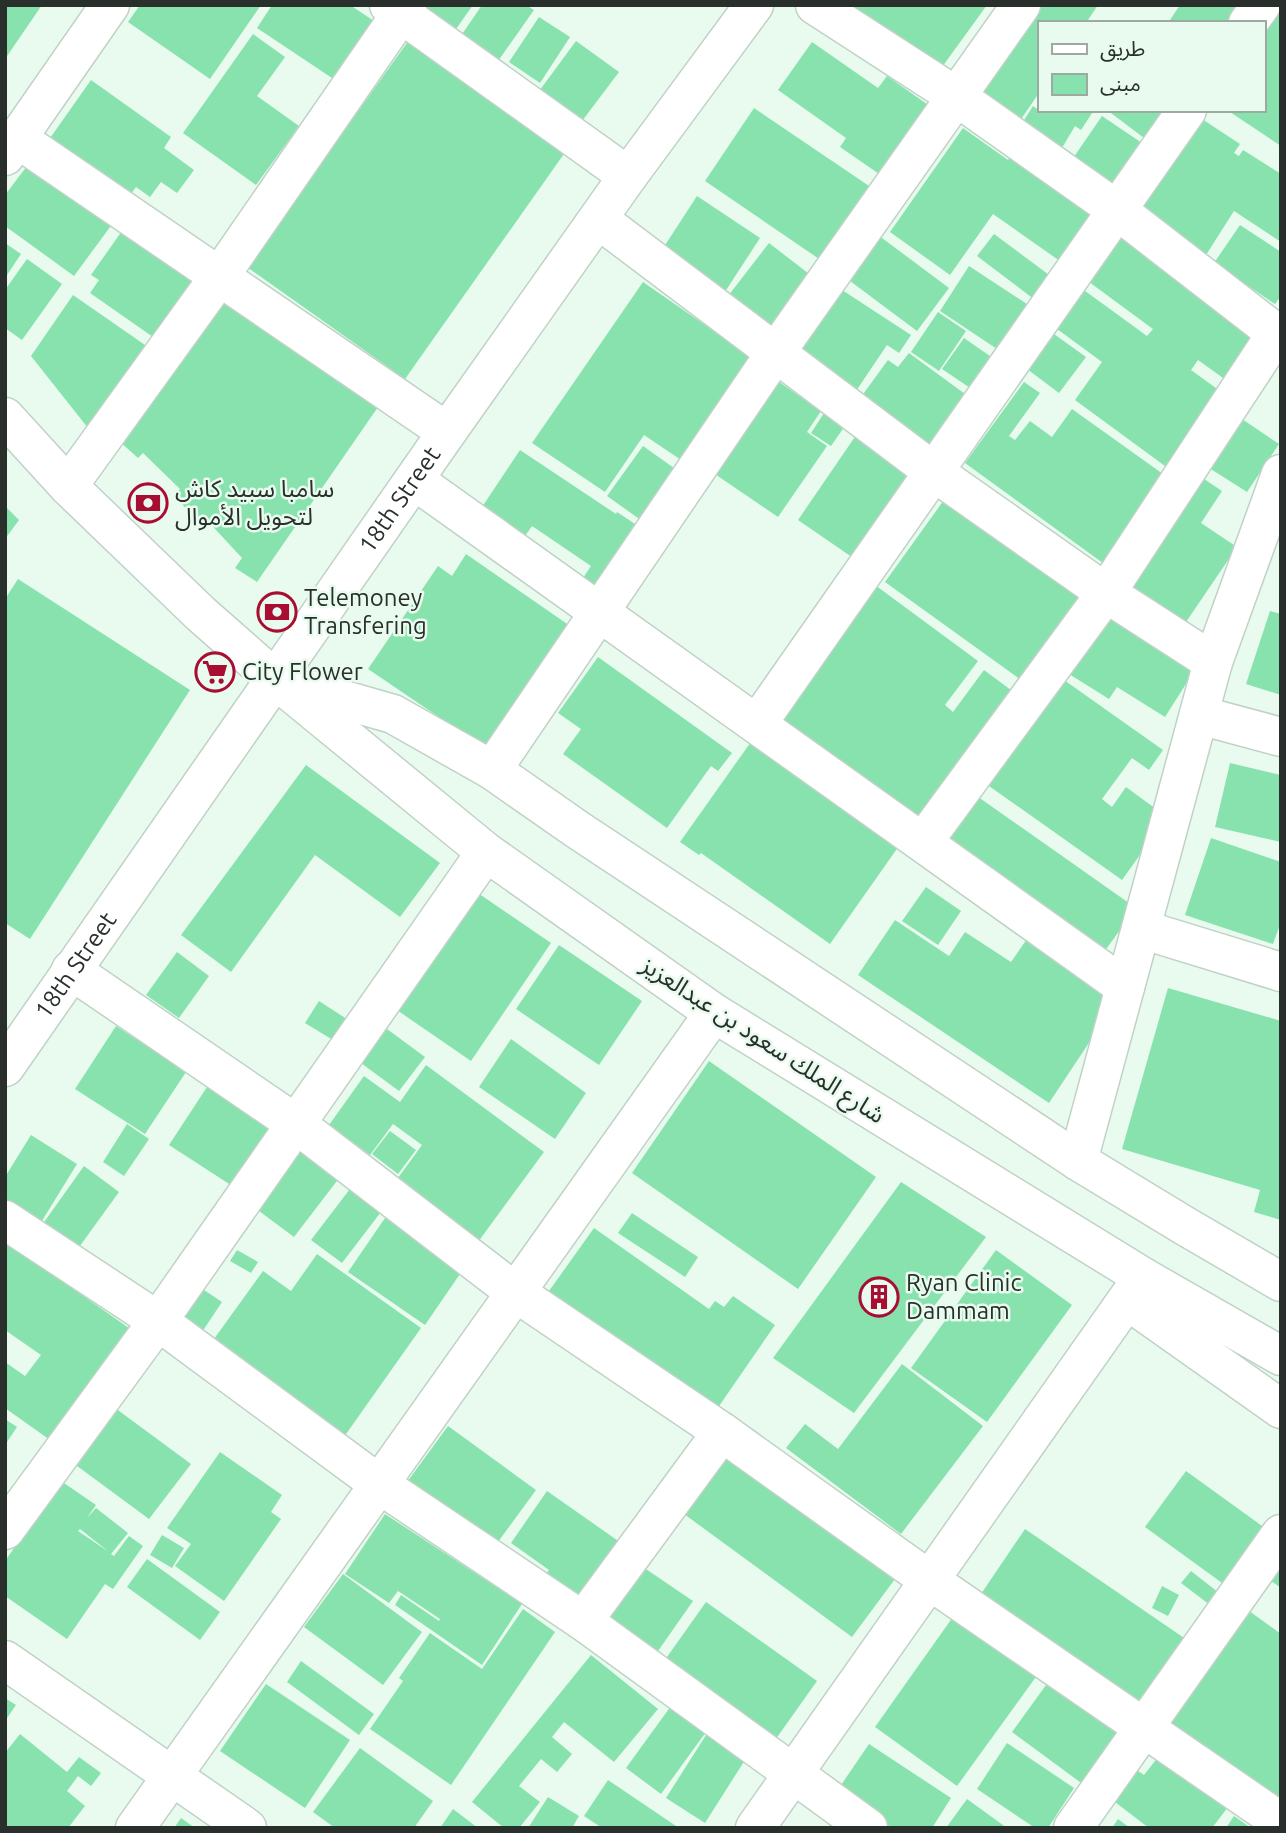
<svg xmlns="http://www.w3.org/2000/svg" width="1286" height="1833" font-family="Ubuntu,'Noto Sans Arabic',sans-serif">
<style>
.building{fill:#87e2ae;fill-rule:evenodd}
.lines{fill:none;stroke-linecap:round;stroke-linejoin:round}
.minor-casing{stroke:#c0d2c6;stroke-width:41}
.major-casing{stroke:#c0d2c6;stroke-width:41}
.minor{stroke:#fff;stroke-width:38}
.major{stroke:#fff;stroke-width:38}
.labels{text-anchor:middle;stroke-width:5;stroke-linejoin:round;paint-order:stroke}
.poi-label{font-size:24px;fill:#29302b;stroke:#e9fbef;text-anchor:start}
.street-label{font-size:24px;fill:#29302b;stroke:#e9fbef}
</style>
<rect width="100%" height="100%" fill="#e9fbef"/>
<g class="building">
<path d="M5,5H42L5,59Z"/>
<path d="M140,5H261L210,79L128,22Z"/>
<path d="M272,5H350L374,21L335,80L257,28Z"/>
<path d="M423,5H473L451,36Z"/>
<path d="M482,5H526L534,10L491,71L454,46Z"/>
<path d="M842,5H987L937,74Z"/>
<path d="M1035,5H1098L1086,23H1039V93L1017,125L974,95Z"/>
<path d="M1180,5H1247L1235,23H1168Z"/>
<path d="M1277,5H1281V146L1227,110H1263V26Z"/>
<path d="M539,17L570,37L540,83L509,62Z"/>
<path d="M253,34L285,57L257,96L299,126L256,185L183,133Z"/>
<path d="M409,40L566,151L405,379L247,267Z"/>
<path d="M576,41L619,72L576,129L534,98Z"/>
<path d="M812,42L878,88L887,76L934,109L885,178L840,147L846,138L778,90Z"/>
<path d="M91,80L171,137L164,148L194,170L177,193L161,182L150,197L136,187L128,198L48,141Z"/>
<path d="M1033,106L1040,111L1094,110L1081,130L1075,126L1059,153L1019,128Z"/>
<path d="M754,108L875,190L825,263L705,181Z"/>
<path d="M1107,110H1171L1148,141Z"/>
<path d="M1102,116L1142,143L1109,192L1069,164Z"/>
<path d="M1202,119L1240,144L1234,153L1239,156L1243,150L1281,174V242L1234,211L1206,255L1134,209L1167,158L1174,162Z"/>
<path d="M963,128L1008,160L1014,152L1103,214L1067,266L993,214L950,275L890,232Z"/>
<path d="M30,162L113,223L74,276L5,226V195Z"/>
<path d="M697,196L760,238L721,298L658,256Z"/>
<path d="M1240,225L1281,252V296L1275,304L1214,263Z"/>
<path d="M124,228L194,279L153,337L90,293L99,280L91,275Z"/>
<path d="M1123,228L1267,333L1230,383L1198,360L1191,370L1220,391L1165,466L1075,400L1102,362L1053,326L1081,288L1147,336L1153,329L1085,279Z"/>
<path d="M994,234L1060,283L1043,306L977,256Z"/>
<path d="M878,235L949,288L917,331L846,278Z"/>
<path d="M5,243L21,254L5,278Z"/>
<path d="M769,243L813,277L770,334L725,300Z"/>
<path d="M27,259L62,284L22,340L5,328V290Z"/>
<path d="M969,266L1036,310L1006,355L940,311Z"/>
<path d="M643,282L718,334L760,358L687,464L644,435L605,492L532,443Z"/>
<path d="M839,288L911,335L899,353L887,345L856,391L797,353Z"/>
<path d="M225,294L378,407L257,582L235,568L242,558L204,517L200,523L174,496L180,489L143,453L138,458L118,440Z"/>
<path d="M73,295L145,345L88,428L31,356Z"/>
<path d="M938,312L966,331L939,371L911,352Z"/>
<path d="M1054,334L1086,357L1059,393L1027,369Z"/>
<path d="M964,338L1000,363L979,394L942,369Z"/>
<path d="M909,353L976,402L939,453L861,397L888,360L898,367Z"/>
<path d="M772,377L821,411L807,432L827,446L778,517L709,470Z"/>
<path d="M1024,382L1040,393L1009,436L1015,440L1030,421L1052,437L1072,409L1170,479L1107,566L965,463Z"/>
<path d="M826,410L847,423L831,446L811,433Z"/>
<path d="M1239,417L1279,444L1247,492L1206,466Z"/>
<path d="M861,428L925,471L862,564L798,520Z"/>
<path d="M643,446L681,473L645,523L607,496Z"/>
<path d="M520,450L616,514L617,512L641,528L600,590L583,578L591,566L532,526L521,542L478,513Z"/>
<path d="M1198,475L1222,491L1201,523L1237,547L1186,622L1126,582Z"/>
<path d="M949,493L1086,589L1021,680L885,582Z"/>
<path d="M5,506L19,520L5,539Z"/>
<path d="M466,554L573,628L489,751L368,669L438,566L452,576Z"/>
<path d="M18,579L190,690L30,939L5,923V599Z"/>
<path d="M875,585L978,661L945,705L953,712L984,670L1015,693L915,828L773,723Z"/>
<path d="M1110,609L1198,665L1165,717L1117,687L1109,699L1069,674Z"/>
<path d="M1270,611L1281,614V695L1246,684Z"/>
<path d="M598,657L732,753L718,771L711,766L667,828L563,754L581,729L558,713Z"/>
<path d="M1064,680L1163,750L1149,770L1132,758L1102,799L1112,807L1126,787L1167,817L1122,880L989,786Z"/>
<path d="M753,739L901,843L830,944L701,853L699,855L680,842Z"/>
<path d="M1230,763L1281,775V842L1215,827Z"/>
<path d="M306,765L440,863L400,917L315,855L231,972L181,935Z"/>
<path d="M974,794L1136,908L1104,952L943,838Z"/>
<path d="M1211,838L1281,862V922L1273,944L1185,915Z"/>
<path d="M926,887L961,911L938,945L902,921Z"/>
<path d="M475,891L551,943L471,1061L394,1008Z"/>
<path d="M895,920L949,956L965,932L1011,962L1029,936L1120,996L1049,1103L858,975Z"/>
<path d="M559,945L642,1001L599,1065L516,1009Z"/>
<path d="M177,952L209,976L179,1018L146,995Z"/>
<path d="M1168,988L1281,1021V1220L1254,1212L1260,1190L1122,1149Z"/>
<path d="M319,1001L359,1027L346,1048L305,1023Z"/>
<path d="M116,1026L186,1072L145,1134L75,1089Z"/>
<path d="M387,1029L425,1057L399,1091L361,1063Z"/>
<path d="M511,1039L586,1093L555,1139L479,1087Z"/>
<path d="M709,1061L876,1177L798,1289L632,1173Z"/>
<path d="M426,1065L544,1152L478,1242L395,1182L422,1145L393,1124L370,1155L329,1125L364,1076L400,1102Z"/>
<path d="M207,1087L278,1133L240,1191L169,1145Z"/>
<path d="M127,1124L149,1139L124,1176L103,1162Z"/>
<path d="M390,1131L416,1150L398,1174L372,1154Z"/>
<path d="M31,1135L77,1164L37,1229L5,1209V1177Z"/>
<path d="M299,1140L343,1173L294,1237L251,1205Z"/>
<path d="M84,1166L119,1192L77,1250L42,1225Z"/>
<path d="M356,1181L387,1204L342,1263L311,1240Z"/>
<path d="M901,1182L986,1237L854,1413L773,1358Z"/>
<path d="M632,1213L698,1257L685,1277L618,1233Z"/>
<path d="M385,1218L462,1271L425,1325L348,1272Z"/>
<path d="M594,1228L709,1309L715,1301L724,1307L733,1296L775,1325L717,1409L549,1291Z"/>
<path d="M5,1241L136,1333L57,1445L5,1408V1362L25,1376L41,1355L5,1330Z"/>
<path d="M237,1250L258,1262L251,1273L230,1261Z"/>
<path d="M996,1250L1072,1305L987,1422L911,1368Z"/>
<path d="M317,1254L421,1328L339,1444L206,1350L263,1271L291,1291Z"/>
<path d="M201,1288L222,1302L196,1341L175,1327Z"/>
<path d="M902,1364L983,1426L901,1534L786,1448L805,1424L838,1449Z"/>
<path d="M111,1405L191,1464L149,1519L69,1460Z"/>
<path d="M5,1419L17,1427L5,1445Z"/>
<path d="M448,1426L536,1490L490,1553L402,1489Z"/>
<path d="M220,1452L282,1495L271,1512L281,1519L224,1601L175,1566L191,1544L167,1528Z"/>
<path d="M726,1456L895,1579L852,1637L684,1514Z"/>
<path d="M1186,1471L1269,1531L1229,1588L1145,1527Z"/>
<path d="M61,1481L96,1505L87,1518L96,1508L128,1533L111,1554L114,1556L129,1536L143,1546L113,1589L105,1584L67,1639L5,1596V1561ZM80,1529L109,1552L78,1531Z"/>
<path d="M547,1491L624,1545L582,1605L543,1578L549,1570L511,1543Z"/>
<path d="M385,1514L522,1604L482,1665L395,1605L401,1595L439,1621L440,1619L398,1591L389,1603L345,1574Z"/>
<path d="M1025,1529L1190,1642L1146,1707L981,1594Z"/>
<path d="M162,1535L184,1548L172,1568L150,1555Z"/>
<path d="M1281,1546V1588L1261,1574Z"/>
<path d="M147,1559L220,1612L200,1640L127,1587Z"/>
<path d="M637,1563L693,1601L651,1661L596,1624Z"/>
<path d="M1191,1571L1223,1596L1214,1608L1181,1583Z"/>
<path d="M343,1574L422,1632L383,1685L304,1627Z"/>
<path d="M1162,1586L1179,1595L1168,1616L1152,1608Z"/>
<path d="M706,1602L817,1681L773,1743L662,1664Z"/>
<path d="M1245,1608L1281,1634V1805L1162,1718Z"/>
<path d="M523,1609L555,1632L451,1785L370,1729L403,1681L399,1678L430,1633L482,1669Z"/>
<path d="M955,1614L1038,1674L957,1786L875,1727Z"/>
<path d="M591,1655L658,1709L614,1762L564,1722L552,1737L572,1754L557,1772L541,1759L519,1786L540,1802L519,1828H504L472,1802Z"/>
<path d="M301,1661L374,1714L359,1735L287,1682Z"/>
<path d="M1054,1674L1130,1730L1088,1788L1012,1732Z"/>
<path d="M266,1684L350,1740L305,1808L220,1751Z"/>
<path d="M5,1698L16,1705L5,1721Z"/>
<path d="M671,1706L706,1732L661,1794L626,1768Z"/>
<path d="M20,1734L67,1772L79,1757L101,1773L91,1786L78,1776L67,1791L85,1806L68,1828H5V1753Z"/>
<path d="M706,1735L745,1760L705,1823L666,1798Z"/>
<path d="M1007,1743L1074,1788L1048,1828H1035L977,1789Z"/>
<path d="M869,1744L951,1798L932,1828H892L837,1791Z"/>
<path d="M360,1748L433,1801L414,1828H335L313,1812Z"/>
<path d="M1162,1752L1231,1803L1212,1828H1149L1111,1799L1134,1768L1144,1775Z"/>
<path d="M608,1780L679,1828H602L584,1816Z"/>
<path d="M548,1797L579,1816L572,1828H528Z"/>
<path d="M967,1799L1007,1828H946Z"/>
<path d="M453,1809L478,1828H440Z"/>
<path d="M1234,1816L1251,1828H1226Z"/>
<path d="M181,1818L195,1828H174Z"/>
<path d="M1118,1819L1130,1828H1112Z"/>
</g>
<g class="lines">
<g class="minor-casing">
<g id="minor">
<path d="M389,5L628,176"/>
<path d="M815,5L957,97L1117,210L1281,337"/>
<path d="M1248,23L1261,5"/>
<path d="M18,139L447,432"/>
<path d="M5,156L110,5"/>
<path d="M598,219L934,472L1106,593L1213,662"/>
<path d="M414,480L1125,987"/>
<path d="M68,486L219,277L407,5"/>
<path d="M1199,715L1281,737"/>
<path d="M757,724L1187,110"/>
<path d="M492,770L776,352L1021,5"/>
<path d="M923,842L1106,593L1276,334"/>
<path d="M1141,929L1281,972"/>
<path d="M71,970L296,1124L515,1292L722,1432L929,1580L1281,1822"/>
<path id="s1" d="M5,1067L447,432L628,176L754,5"/>
<path d="M1078,1161L1213,662L1281,474"/>
<path d="M5,1220L158,1321L379,1484L583,1621L868,1828"/>
<path d="M1127,1300L1281,1409"/>
<path d="M5,1530L158,1321L486,852"/>
<path d="M583,1621L722,1432"/>
<path d="M5,1660L247,1828"/>
<path d="M135,1828L714,1013"/>
<path d="M755,1828L1143,1277"/>
<path d="M1073,1828L1281,1534"/>
</g>
</g>
<g class="major-casing">
<g id="major">
<path d="M5,417L68,486L201,614L276,680L486,852L714,1013L1143,1277L1281,1356"/>
<path d="M292,685L393,714L492,770L578,830L1078,1161L1185,1226L1281,1282"/>
</g>
</g>
<use href="#minor" class="minor"/>
<use href="#major" class="major"/>
</g>
<defs>
<g id="bank-ring" transform="scale(2.0125)"><circle r="9.5" fill="#e9fbef" stroke="#a70e32" stroke-width="1.5"/><path d="M-6-4H6V4H-6ZM0-2.3a2.3 2.3 0 1 0 0 4.6a2.3 2.3 0 1 0 0-4.6Z" fill="#a70e32"/></g>
<g id="supermarket-ring" transform="scale(2.0125)"><circle r="9.5" fill="#e9fbef" stroke="#a70e32" stroke-width="1.5"/><path d="M-6-5.5h2.5l.6 2H6L4.5 2H-2.5L-4.4-4H-6ZM-1.5 3.2a1.3 1.3 0 1 0 .1 0ZM3 3.2a1.3 1.3 0 1 0 .1 0Z" fill="#a70e32"/></g>
<g id="building-ring" transform="scale(2.0125)"><circle r="9.5" fill="#e9fbef" stroke="#a70e32" stroke-width="1.5"/><path d="M-4-6H4V6H1V3H-1V6H-4ZM-2.5-4.3h1.7v1.8h-1.7ZM.8-4.3h1.7v1.8H.8ZM-2.5-1h1.7V.8h-1.7ZM.8-1h1.7V.8H.8Z" fill="#a70e32"/></g>
</defs>
<g fill-rule="evenodd">
<use href="#bank-ring" x="148" y="503"/>
<use href="#bank-ring" x="277" y="612"/>
<use href="#supermarket-ring" x="215" y="672"/>
<use href="#building-ring" x="879" y="1297"/>
</g>
<g class="labels">
<g class="poi-label">
<text x="175" y="497">سامبا سبيد كاش<tspan x="175" dy="28">لتحويل الأموال</tspan></text>
<text x="304" y="606">Telemoney<tspan x="304" dy="28">Transfering</tspan></text>
<text x="242" y="680">City Flower</text>
<text x="906" y="1291">Ryan Clinic<tspan x="906" dy="28">Dammam</tspan></text>
</g>
<g class="street-label">
<text dy="8" stroke="none"><textPath href="#s1" startOffset="691">18th Street</textPath></text>
<text dy="8" stroke="none"><textPath href="#s1" startOffset="124">18th Street</textPath></text>
<text transform="translate(763 1040) rotate(33)" y="8">شارع الملك سعود بن عبدالعزيز</text>
</g>
</g>
<rect width="1286" height="1833" fill="none" stroke="#29302b" stroke-width="14"/>
<rect x="1038" y="21" width="228" height="91" fill="#e9fbef" stroke="#9caaa1" stroke-width="2"/>
<rect x="1052" y="44" width="35" height="10" fill="#ffffff" stroke="#9caaa1" stroke-width="2"/>
<text x="1100" y="56" font-size="21" fill="#29302b">طريق</text>
<rect x="1052" y="74" width="35" height="21" fill="#87e2ae" stroke="#9caaa1" stroke-width="2"/>
<text x="1100" y="91" font-size="21" fill="#29302b">مبنى</text>
</svg>
